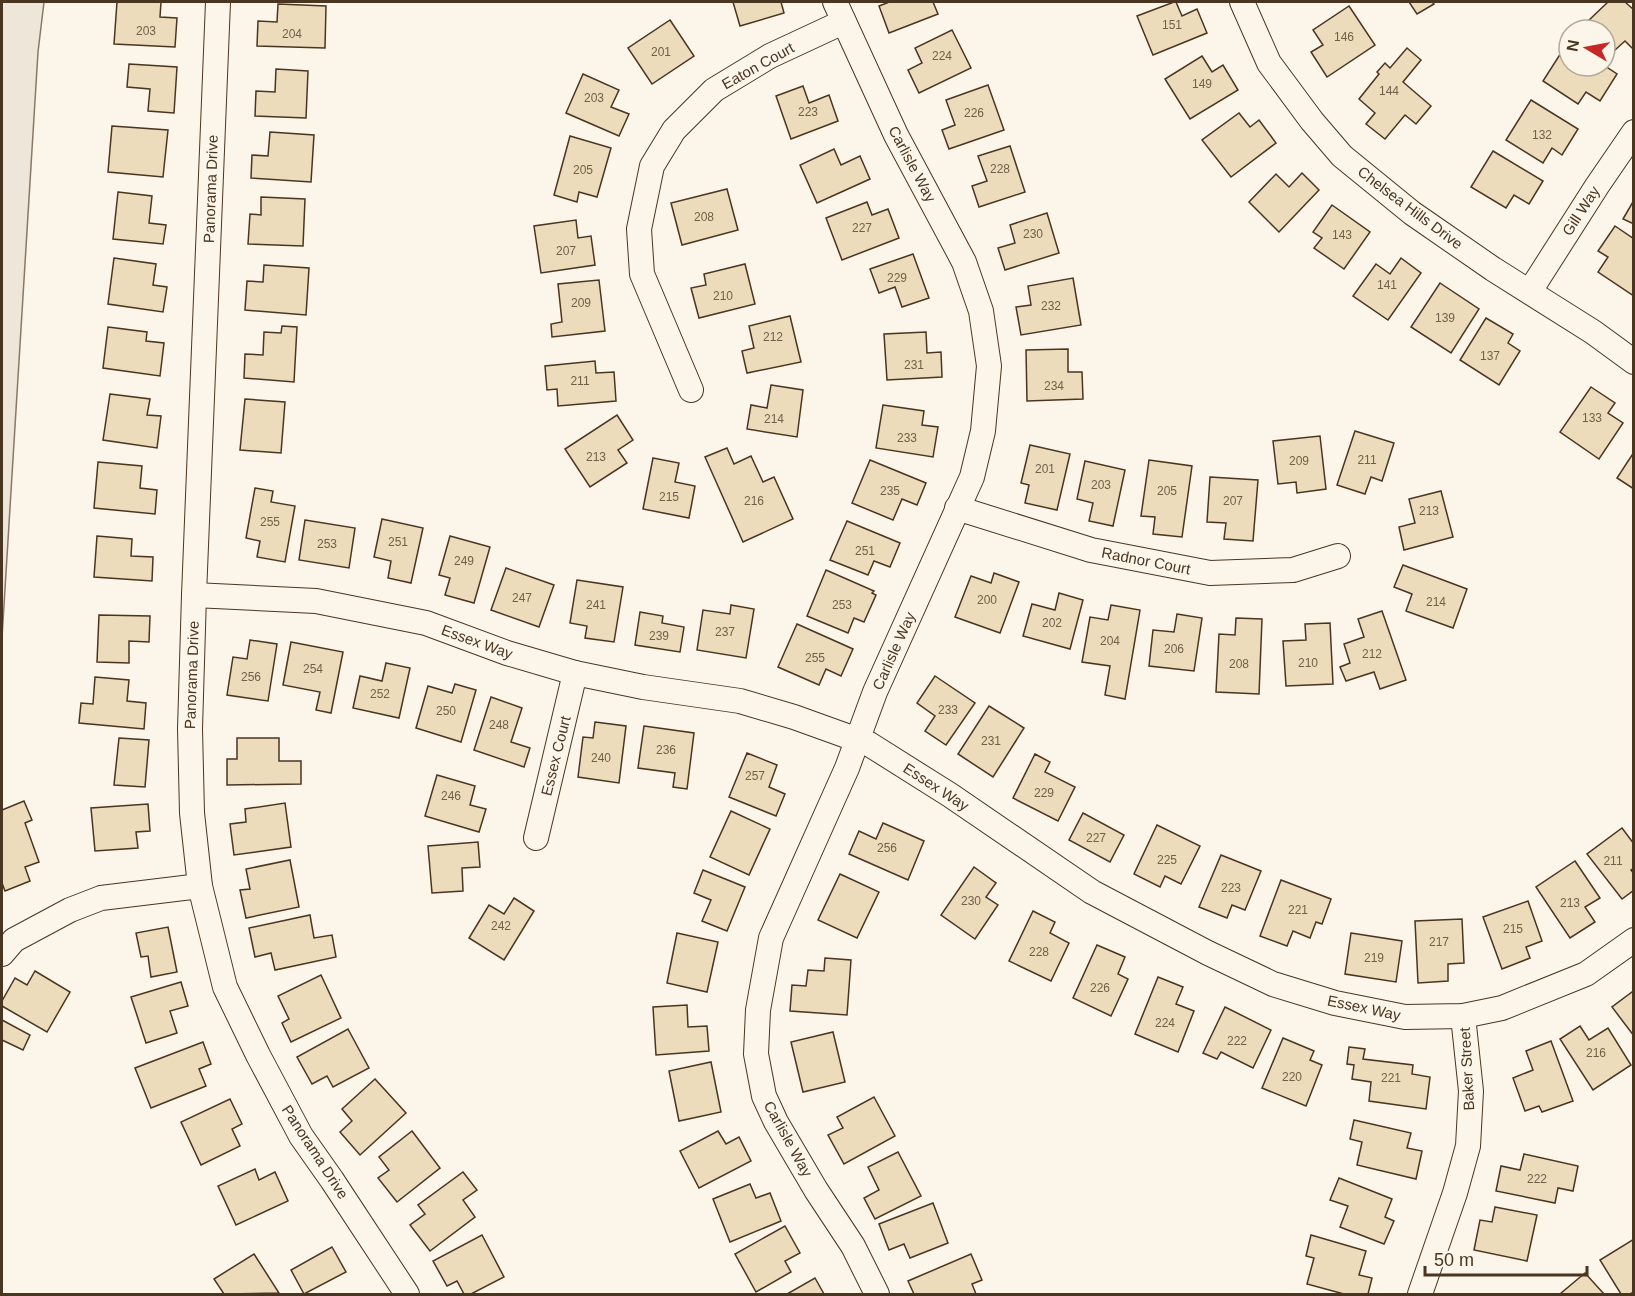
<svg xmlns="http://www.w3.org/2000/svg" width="1635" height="1296" font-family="Arial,sans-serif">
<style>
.green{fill:#ede6d9;stroke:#887966;stroke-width:1.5}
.building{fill:#ecdcbc;stroke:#4a3520;stroke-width:1.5}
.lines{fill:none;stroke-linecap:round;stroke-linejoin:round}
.minor-casing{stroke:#4a3520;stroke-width:26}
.minor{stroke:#fbf6e9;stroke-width:24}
.labels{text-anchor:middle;stroke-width:4.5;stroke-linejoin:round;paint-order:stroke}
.number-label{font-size:12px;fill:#725f47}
.street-label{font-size:15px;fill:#4a3520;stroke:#fbf6e9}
</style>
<rect width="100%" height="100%" fill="#fbf6e9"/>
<path class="green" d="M2,2H44L38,52L2,638Z"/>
<g class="building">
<path d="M117,2H161L160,17L177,18L175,47L114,44Z"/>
<path d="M733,2H781L784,13L740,26Z"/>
<path d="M886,2H933L938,14L889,33L879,6L887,3Z"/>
<path d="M1174,2H1176L1182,16L1197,9L1207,33L1153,55L1137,16Z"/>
<path d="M1409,2H1432L1434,4L1417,14Z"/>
<path d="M1608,2H1625L1634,10V50L1625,41L1615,50L1605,40V30H1595L1587,22Z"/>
<path d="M278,4L326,6L325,48L257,46L258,21L277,22Z"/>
<path d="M1349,6L1375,45L1327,77L1311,52L1323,45L1313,30Z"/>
<path d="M670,20L694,56L652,84L628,48Z"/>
<path d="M952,30L971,68L919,93L908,70L922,63L915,48Z"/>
<path d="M1568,42L1569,66H1605L1617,74L1600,101L1586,92L1578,104L1543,81Z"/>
<path d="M1407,48L1421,60L1403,82L1431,106L1416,124L1405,115L1385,139L1366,124L1375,113L1359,99L1379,74L1377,72L1385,63L1390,68Z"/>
<path d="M1202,56L1212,72L1223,65L1238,90L1190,119L1165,79Z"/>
<path d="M129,64L177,67L174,113L148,111L150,89L127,87Z"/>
<path d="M276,69L308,71L306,118L255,116L256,91L275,92Z"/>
<path d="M583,74L619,90L611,107L629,114L619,136L566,113Z"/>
<path d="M988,85L1004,130L949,149L942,130L955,125L946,100Z"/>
<path d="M803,86L809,103L829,95L838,121L791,139L776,96Z"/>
<path d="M1531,100L1578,129L1562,155L1552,148L1543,163L1506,140Z"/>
<path d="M1239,113L1250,127L1259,120L1276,143L1231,177L1202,140Z"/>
<path d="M112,126L168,130L163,177L108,172Z"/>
<path d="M270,132L314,135L311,182L251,178L252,155L268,156Z"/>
<path d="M570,136L611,148L597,197L579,192L577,202L554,195Z"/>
<path d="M1010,146L1025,192L979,207L972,186L987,181L978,156Z"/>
<path d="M834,149L841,165L860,156L870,179L817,203L800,165Z"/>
<path d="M1493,151L1543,181L1529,204L1514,195L1506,208L1471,187Z"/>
<path d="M1302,173L1319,190L1279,232L1249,202L1276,174L1289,187Z"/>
<path d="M727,189L738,230L682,245L671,203Z"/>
<path d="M118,192L152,196L149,223L166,225L163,244L113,239Z"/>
<path d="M261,197L305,199L303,246L248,244L250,214L261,215Z"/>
<path d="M1634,200V224L1623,219Z"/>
<path d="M867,202L872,215L888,209L899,238L842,260L826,218Z"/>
<path d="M1332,205L1370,232L1344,269L1314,248L1322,238L1313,232Z"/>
<path d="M1047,213L1059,253L1005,270L998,248L1015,243L1010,225Z"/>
<path d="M576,220L578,238L591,236L595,265L541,273L534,226Z"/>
<path d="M1615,226L1634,239V296L1598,272L1608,257L1598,251Z"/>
<path d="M913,254L929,298L902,307L895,287L879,293L870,269Z"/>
<path d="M114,258L156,264L153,285L167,287L163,312L108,304Z"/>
<path d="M1401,258L1421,273L1388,320L1353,296L1376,264L1390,274Z"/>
<path d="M745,264L755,304L699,318L691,288L706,285L704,274Z"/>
<path d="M264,265L309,268L306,315L245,310L247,281L263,282Z"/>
<path d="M1073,278L1081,325L1021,335L1016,307L1031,305L1028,286Z"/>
<path d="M599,280L605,331L552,337L551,324L562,322L558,284Z"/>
<path d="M1440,283L1479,309L1451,353L1411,327Z"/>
<path d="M790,316L801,362L747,373L742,351L754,348L749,326Z"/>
<path d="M1486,318L1513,334L1508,343L1520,351L1499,385L1460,360Z"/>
<path d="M282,326L297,327L294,382L244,378L245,354L263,355L264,332L281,333Z"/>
<path d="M108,327L147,332L146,341L164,343L160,376L103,368Z"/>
<path d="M926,332L927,353L941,352L942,377L887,380L884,334Z"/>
<path d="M1068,349V372H1082L1083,399L1027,401L1026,350Z"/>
<path d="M595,361L596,373L614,372L616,401L558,406L557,389L547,390L545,366Z"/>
<path d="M771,385L803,390L797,437L747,429L751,405L767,408Z"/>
<path d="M1591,387L1615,403L1608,413L1623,423L1599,459L1560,432Z"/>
<path d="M110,394L150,399L147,415L161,416L157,448L103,440Z"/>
<path d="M245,399L285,402L281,453L240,450Z"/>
<path d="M883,405L924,411L922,425L938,427L933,457L876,448Z"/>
<path d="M617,415L633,440L618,450L627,463L590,487L565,449Z"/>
<path d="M1355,431L1394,443L1382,481L1371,477L1365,494L1337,485Z"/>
<path d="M1320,436L1326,489L1297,493L1296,482L1278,484L1273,441Z"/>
<path d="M1030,445L1070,454L1057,510L1025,503L1029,485L1021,483Z"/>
<path d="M727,448L734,464L751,456L763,482L774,477L793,519L743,542L705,457Z"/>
<path d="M1634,452V489L1617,478Z"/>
<path d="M653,458L679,463L675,482L695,486L689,518L643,509Z"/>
<path d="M870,460L926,483L917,505L902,499L893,520L852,503Z"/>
<path d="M1149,460L1192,466L1182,537L1153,534L1155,517L1141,516Z"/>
<path d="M1085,461L1125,470L1113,526L1089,521L1093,503L1077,499Z"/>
<path d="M98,462L142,466L140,488L157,490L155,514L94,508Z"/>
<path d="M1210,477L1258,480L1253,541L1224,539L1226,523L1207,522Z"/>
<path d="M255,488L273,491L271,502L295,506L285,562L257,557L260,541L246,538Z"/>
<path d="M1441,491L1453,537L1404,550L1399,527L1415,523L1409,499Z"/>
<path d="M382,519L423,528L411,583L388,578L391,561L374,557Z"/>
<path d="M305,520L355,528L349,568L299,560Z"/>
<path d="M847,521L900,543L890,567L874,561L868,575L830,560Z"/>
<path d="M97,536L132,539L131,556L153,557L152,581L94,577Z"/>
<path d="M450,536L490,547L474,603L445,595L450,578L439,575Z"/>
<path d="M1403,565L1467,589L1453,628L1406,611L1412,594L1394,587Z"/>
<path d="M506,568L554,585L539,627L491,610Z"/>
<path d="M826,570L874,591L872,593L876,595L864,622L854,618L848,633L807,616Z"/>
<path d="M994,573L1019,582L1000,633L955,617L971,576L991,583Z"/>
<path d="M577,580L623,587L614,642L585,638L587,626L570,623Z"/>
<path d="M1059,593L1083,600L1070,649L1023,636L1032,604L1055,610Z"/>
<path d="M731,605L754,609L746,658L697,650L703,610L730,614Z"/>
<path d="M1111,605L1140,610L1125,699L1105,695L1110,666L1082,662L1090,617L1108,620Z"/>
<path d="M1382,611L1406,680L1380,689L1374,672L1346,681L1340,667L1350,663L1344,644L1364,637L1358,619Z"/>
<path d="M640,612L663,616L662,623L684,627L680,652L635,645Z"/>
<path d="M1177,614L1202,618L1194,671L1149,666L1153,630L1174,632Z"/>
<path d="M99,615L150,616L149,642L129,641V663L97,662Z"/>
<path d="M1236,618L1262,619L1259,694L1216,692L1219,634L1235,635Z"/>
<path d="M1330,623L1333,684L1286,686L1283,641L1306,640L1305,624Z"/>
<path d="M797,624L853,649L841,676L826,669L819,685L778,667Z"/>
<path d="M250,640L277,644L268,701L227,695L233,657L247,659Z"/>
<path d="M291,642L343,652L331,713L316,710L320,692L283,685Z"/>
<path d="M386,663L410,668L399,718L353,708L360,676L382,681Z"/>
<path d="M935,676L975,703L946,745L925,731L935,716L917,703Z"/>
<path d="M95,677L129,680L127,701L146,703L144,729L79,723L81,703L93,704Z"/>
<path d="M455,684L476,690L461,742L416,728L428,686L452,693Z"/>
<path d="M491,697L522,708L511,742L530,748L524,767L474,750Z"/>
<path d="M989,706L1024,728L993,777L958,754Z"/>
<path d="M595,722L626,726L619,783L578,777L583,737L593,738Z"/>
<path d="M644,726L694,733L687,789L673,787L675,773L638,768Z"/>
<path d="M119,738L149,740L145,787L114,785Z"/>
<path d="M237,738H279V761H301V784L227,785V759H237Z"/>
<path d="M747,753L777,765L769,787L785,794L776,816L729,797Z"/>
<path d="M1035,754L1050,762L1045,772L1075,787L1058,821L1013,798Z"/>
<path d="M437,775L475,786L470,805L486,809L479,832L425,816Z"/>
<path d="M24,801L32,820L25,823L39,862L25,867L30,881L5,891L2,883V810Z"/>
<path d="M285,803L291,847L234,855L230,824L246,822L245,809Z"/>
<path d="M148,804L150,831L136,832L138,848L95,851L91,808Z"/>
<path d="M731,811L770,829L749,875L710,857Z"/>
<path d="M1083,813L1124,835L1110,862L1069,840Z"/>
<path d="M883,823L924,841L908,880L849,854L859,831L876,839Z"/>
<path d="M1157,825L1200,846L1181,884L1165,876L1160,887L1134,874Z"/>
<path d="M1622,828L1634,844V868L1631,870L1634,874V890L1622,899L1587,854Z"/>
<path d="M478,842L480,867L462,868L463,891L432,893L428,846Z"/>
<path d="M1221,855L1261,871L1245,910L1232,905L1227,918L1199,907Z"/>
<path d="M290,860L299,907L246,918L240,890L250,889L246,869Z"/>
<path d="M1575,861L1600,898L1585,907L1595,922L1570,938L1536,887Z"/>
<path d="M974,867L996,883L986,897L998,905L975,939L941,915Z"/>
<path d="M703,870L745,887L727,931L702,921L711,900L694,893Z"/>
<path d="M840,874L879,892L857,938L818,920Z"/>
<path d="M1281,880L1331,899L1322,924L1316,922L1310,938L1293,931L1287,946L1260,936Z"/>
<path d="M514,898L534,911L504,960L469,938L489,905L504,914Z"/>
<path d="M1528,901L1542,941L1526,947L1530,958L1502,969L1483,917Z"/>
<path d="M1033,911L1055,922L1050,933L1069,943L1051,981L1009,961Z"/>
<path d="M310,915L314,938L332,935L336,957L275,970L271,953L255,957L249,928Z"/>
<path d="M1462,919L1464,963L1448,964V981L1418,983L1415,921Z"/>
<path d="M168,927L177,972L151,977L148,956L141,957L136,933Z"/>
<path d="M677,933L718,942L707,992L667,983Z"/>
<path d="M1351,933L1402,941L1396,982L1345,974Z"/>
<path d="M1097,945L1125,957L1118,974L1128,979L1111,1016L1073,998Z"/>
<path d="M825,958L851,960L847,1015L790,1011L792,985L806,986L808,970L824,971Z"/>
<path d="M35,971L70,992L47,1032L2,1006V1001L15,978L27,985Z"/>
<path d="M321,975L341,1018L291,1042L282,1023L289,1019L278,996Z"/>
<path d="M1158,977L1183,987L1176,1004L1194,1011L1178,1052L1135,1034Z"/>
<path d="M181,982L188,1006L170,1011L177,1033L146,1043L131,997Z"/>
<path d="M1632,992L1634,994V1036L1612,1007Z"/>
<path d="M687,1005L688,1027L707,1026L709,1051L656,1055L653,1007Z"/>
<path d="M1225,1007L1271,1030L1253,1068L1221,1052L1217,1059L1203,1053Z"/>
<path d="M2,1020L30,1035L23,1050L2,1040V1041Z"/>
<path d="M1580,1026L1589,1040L1608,1028L1631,1065L1593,1090L1560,1039Z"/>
<path d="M348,1029L369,1068L333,1087L327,1076L312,1084L297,1057Z"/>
<path d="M833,1032L845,1082L803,1092L791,1042Z"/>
<path d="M1283,1038L1314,1051L1310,1060L1322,1065L1306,1106L1262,1088Z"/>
<path d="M1551,1041L1573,1101L1542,1112L1539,1106L1525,1111L1513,1078L1533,1070L1526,1051Z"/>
<path d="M203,1042L211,1064L199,1069L206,1086L151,1108L135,1068Z"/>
<path d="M1349,1047L1365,1049L1363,1059L1413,1065L1412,1074L1430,1077L1426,1109L1369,1101L1371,1082L1352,1079L1354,1065L1347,1064Z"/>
<path d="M711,1062L721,1112L679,1121L669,1071Z"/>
<path d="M375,1079L406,1113L360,1155L340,1132L352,1121L342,1109Z"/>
<path d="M874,1097L895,1136L844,1164L828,1135L843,1128L837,1117Z"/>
<path d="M230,1099L242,1124L232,1129L240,1146L201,1165L181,1122Z"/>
<path d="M1354,1120L1411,1133L1407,1148L1422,1151L1416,1179L1357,1165L1362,1142L1350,1139Z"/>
<path d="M412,1131L440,1168L397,1202L378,1178L389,1170L379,1157Z"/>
<path d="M718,1131L726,1144L739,1137L751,1161L699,1188L680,1151Z"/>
<path d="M898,1152L921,1196L875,1219L864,1198L879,1190L868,1167Z"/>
<path d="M1524,1154L1578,1166L1573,1191L1558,1188L1555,1203L1496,1191L1501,1166L1520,1170Z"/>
<path d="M255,1169L259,1180L275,1172L288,1201L236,1225L218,1186Z"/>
<path d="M463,1172L477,1190L463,1200L475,1217L430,1251L410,1225L425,1214L418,1205Z"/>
<path d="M1339,1178L1392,1199L1385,1217L1394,1221L1384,1244L1340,1227L1348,1206L1330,1200Z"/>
<path d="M750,1184L756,1198L770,1193L781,1221L730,1242L713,1199Z"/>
<path d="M933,1203L948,1243L910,1258L904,1244L889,1250L879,1224Z"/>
<path d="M1495,1207L1537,1215L1527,1261L1474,1250L1480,1220L1492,1222Z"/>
<path d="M785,1226L800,1253L785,1261L791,1272L756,1292L735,1254Z"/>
<path d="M482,1235L504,1277L471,1294H464L457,1281L447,1286L433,1261Z"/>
<path d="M1311,1235L1366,1251L1359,1275L1372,1278L1368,1294H1344L1307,1284L1314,1258L1306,1256Z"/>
<path d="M1634,1239V1292L1630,1294H1621L1600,1260Z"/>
<path d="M332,1247L346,1272L304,1294L291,1270Z"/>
<path d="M254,1254L279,1293L224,1294L214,1279Z"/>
<path d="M971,1254L982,1280L972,1284L976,1294H914L908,1281Z"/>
<path d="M1585,1273L1604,1294H1560Z"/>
<path d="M815,1278L824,1294H787Z"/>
</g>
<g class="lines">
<g class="minor-casing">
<g id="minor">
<path d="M218,2L194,595L190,729L192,813L200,886L225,987L258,1055L301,1136L332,1180L407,1294"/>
<path d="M835,2L896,135L964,262L981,311L989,366L983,431L972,477L875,692L847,768L771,938L758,1010L756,1054L764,1096L776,1122L816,1190L853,1246L877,1294"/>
<path d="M1242,2L1269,63L1312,121L1342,156L1412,213L1493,269L1593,332L1634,362"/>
<path d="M1530,291L1597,186L1634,132"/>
<path d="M691,390L642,274L639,229L652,166L674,130L714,90L770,56L843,22"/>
<path d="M957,508L1091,550L1210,573L1293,570L1338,556"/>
<path d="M194,595L316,601L426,623L507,653L575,673L643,687L740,701L794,717L869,744L950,795L1092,892L1208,953L1273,984L1335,1003L1405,1017L1463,1016L1502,1008L1586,974L1634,940"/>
<path d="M536,838L575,673"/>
<path d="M2,954L14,940L70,910L101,898L200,886"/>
<path d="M1420,1294L1455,1193L1468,1146L1471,1091L1463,1016"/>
</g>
</g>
<use href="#minor" class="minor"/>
</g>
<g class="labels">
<g class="number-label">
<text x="1172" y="29">151</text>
<text x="146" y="35">203</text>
<text x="292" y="38">204</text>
<text x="1344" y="41">146</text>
<text x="661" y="56">201</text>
<text x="942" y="60">224</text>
<text x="1202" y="88">149</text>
<text x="1389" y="95">144</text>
<text x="594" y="102">203</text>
<text x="808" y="116">223</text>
<text x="974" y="117">226</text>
<text x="1542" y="139">132</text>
<text x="1000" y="173">228</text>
<text x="583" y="174">205</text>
<text x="704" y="221">208</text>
<text x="862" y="232">227</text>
<text x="1033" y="238">230</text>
<text x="1342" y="239">143</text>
<text x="566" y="255">207</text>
<text x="897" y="282">229</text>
<text x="1387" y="289">141</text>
<text x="723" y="300">210</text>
<text x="581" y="307">209</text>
<text x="1051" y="310">232</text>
<text x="1445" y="322">139</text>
<text x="773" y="341">212</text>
<text x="1490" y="360">137</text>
<text x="914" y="369">231</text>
<text x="580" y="385">211</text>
<text x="1054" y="390">234</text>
<text x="1592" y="422">133</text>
<text x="774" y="423">214</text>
<text x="907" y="442">233</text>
<text x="596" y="461">213</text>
<text x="1367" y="464">211</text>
<text x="1299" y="465">209</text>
<text x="1045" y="473">201</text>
<text x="1101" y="489">203</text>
<text x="890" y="495">235</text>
<text x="1167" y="495">205</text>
<text x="669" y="501">215</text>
<text x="754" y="505">216</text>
<text x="1233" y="505">207</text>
<text x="1429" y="515">213</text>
<text x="270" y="526">255</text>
<text x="398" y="546">251</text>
<text x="327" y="548">253</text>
<text x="865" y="555">251</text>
<text x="464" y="565">249</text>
<text x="522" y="602">247</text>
<text x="987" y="604">200</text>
<text x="1436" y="606">214</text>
<text x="596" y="609">241</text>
<text x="842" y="609">253</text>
<text x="1052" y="627">202</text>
<text x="725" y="636">237</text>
<text x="659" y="640">239</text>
<text x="1110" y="645">204</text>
<text x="1174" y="653">206</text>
<text x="1372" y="658">212</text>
<text x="815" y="662">255</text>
<text x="1308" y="667">210</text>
<text x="1239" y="668">208</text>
<text x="313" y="673">254</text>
<text x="251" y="681">256</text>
<text x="380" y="698">252</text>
<text x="948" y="714">233</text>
<text x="446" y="715">250</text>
<text x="499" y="729">248</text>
<text x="991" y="745">231</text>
<text x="666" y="754">236</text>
<text x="601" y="762">240</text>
<text x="755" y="780">257</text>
<text x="1044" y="797">229</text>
<text x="451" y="800">246</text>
<text x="1096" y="842">227</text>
<text x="887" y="852">256</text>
<text x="1167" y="864">225</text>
<text x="1613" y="865">211</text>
<text x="1231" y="892">223</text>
<text x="971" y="905">230</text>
<text x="1570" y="907">213</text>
<text x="1298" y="914">221</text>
<text x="501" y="930">242</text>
<text x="1513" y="933">215</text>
<text x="1439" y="946">217</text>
<text x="1039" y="956">228</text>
<text x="1374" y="962">219</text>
<text x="1100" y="992">226</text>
<text x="1165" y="1027">224</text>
<text x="1237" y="1045">222</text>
<text x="1596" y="1057">216</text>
<text x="1292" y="1081">220</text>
<text x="1391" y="1082">221</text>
<text x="1537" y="1183">222</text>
</g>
<g class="street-label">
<text transform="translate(758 66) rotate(-29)" y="5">Eaton Court</text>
<text transform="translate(912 164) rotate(62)" y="5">Carlisle Way</text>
<text transform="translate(211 189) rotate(-88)" y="5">Panorama Drive</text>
<text transform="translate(1410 208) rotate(37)" y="5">Chelsea Hills Drive</text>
<text transform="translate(1581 211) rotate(-57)" y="5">Gill Way</text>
<text transform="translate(1146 561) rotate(11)" y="5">Radnor Court</text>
<text transform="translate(477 642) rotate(20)" y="5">Essex Way</text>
<text transform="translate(894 651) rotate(-66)" y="5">Carlisle Way</text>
<text transform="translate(192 675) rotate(-88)" y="5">Panorama Drive</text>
<text transform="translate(556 756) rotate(-76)" y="5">Essex Court</text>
<text transform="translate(936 787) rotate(33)" y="5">Essex Way</text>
<text transform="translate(1364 1008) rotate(12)" y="5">Essex Way</text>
<text transform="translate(1467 1069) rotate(-93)" y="5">Baker Street</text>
<text transform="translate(788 1139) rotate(61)" y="5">Carlisle Way</text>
<text transform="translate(315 1152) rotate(57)" y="5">Panorama Drive</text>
</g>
</g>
<rect width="1635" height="1296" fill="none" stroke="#4a3520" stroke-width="6"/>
<g transform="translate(1587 48) rotate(280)"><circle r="28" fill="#fbf6e9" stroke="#b4a999" stroke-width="1.5"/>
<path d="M0-4.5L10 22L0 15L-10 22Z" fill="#c62828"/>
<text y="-9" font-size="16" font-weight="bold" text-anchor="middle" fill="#4a3520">N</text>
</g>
<path d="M1425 1266v9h162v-9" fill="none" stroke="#4a3520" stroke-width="3"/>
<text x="1434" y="1266" font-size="18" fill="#4a3520" stroke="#fbf6e9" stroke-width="4.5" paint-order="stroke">50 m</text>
</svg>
